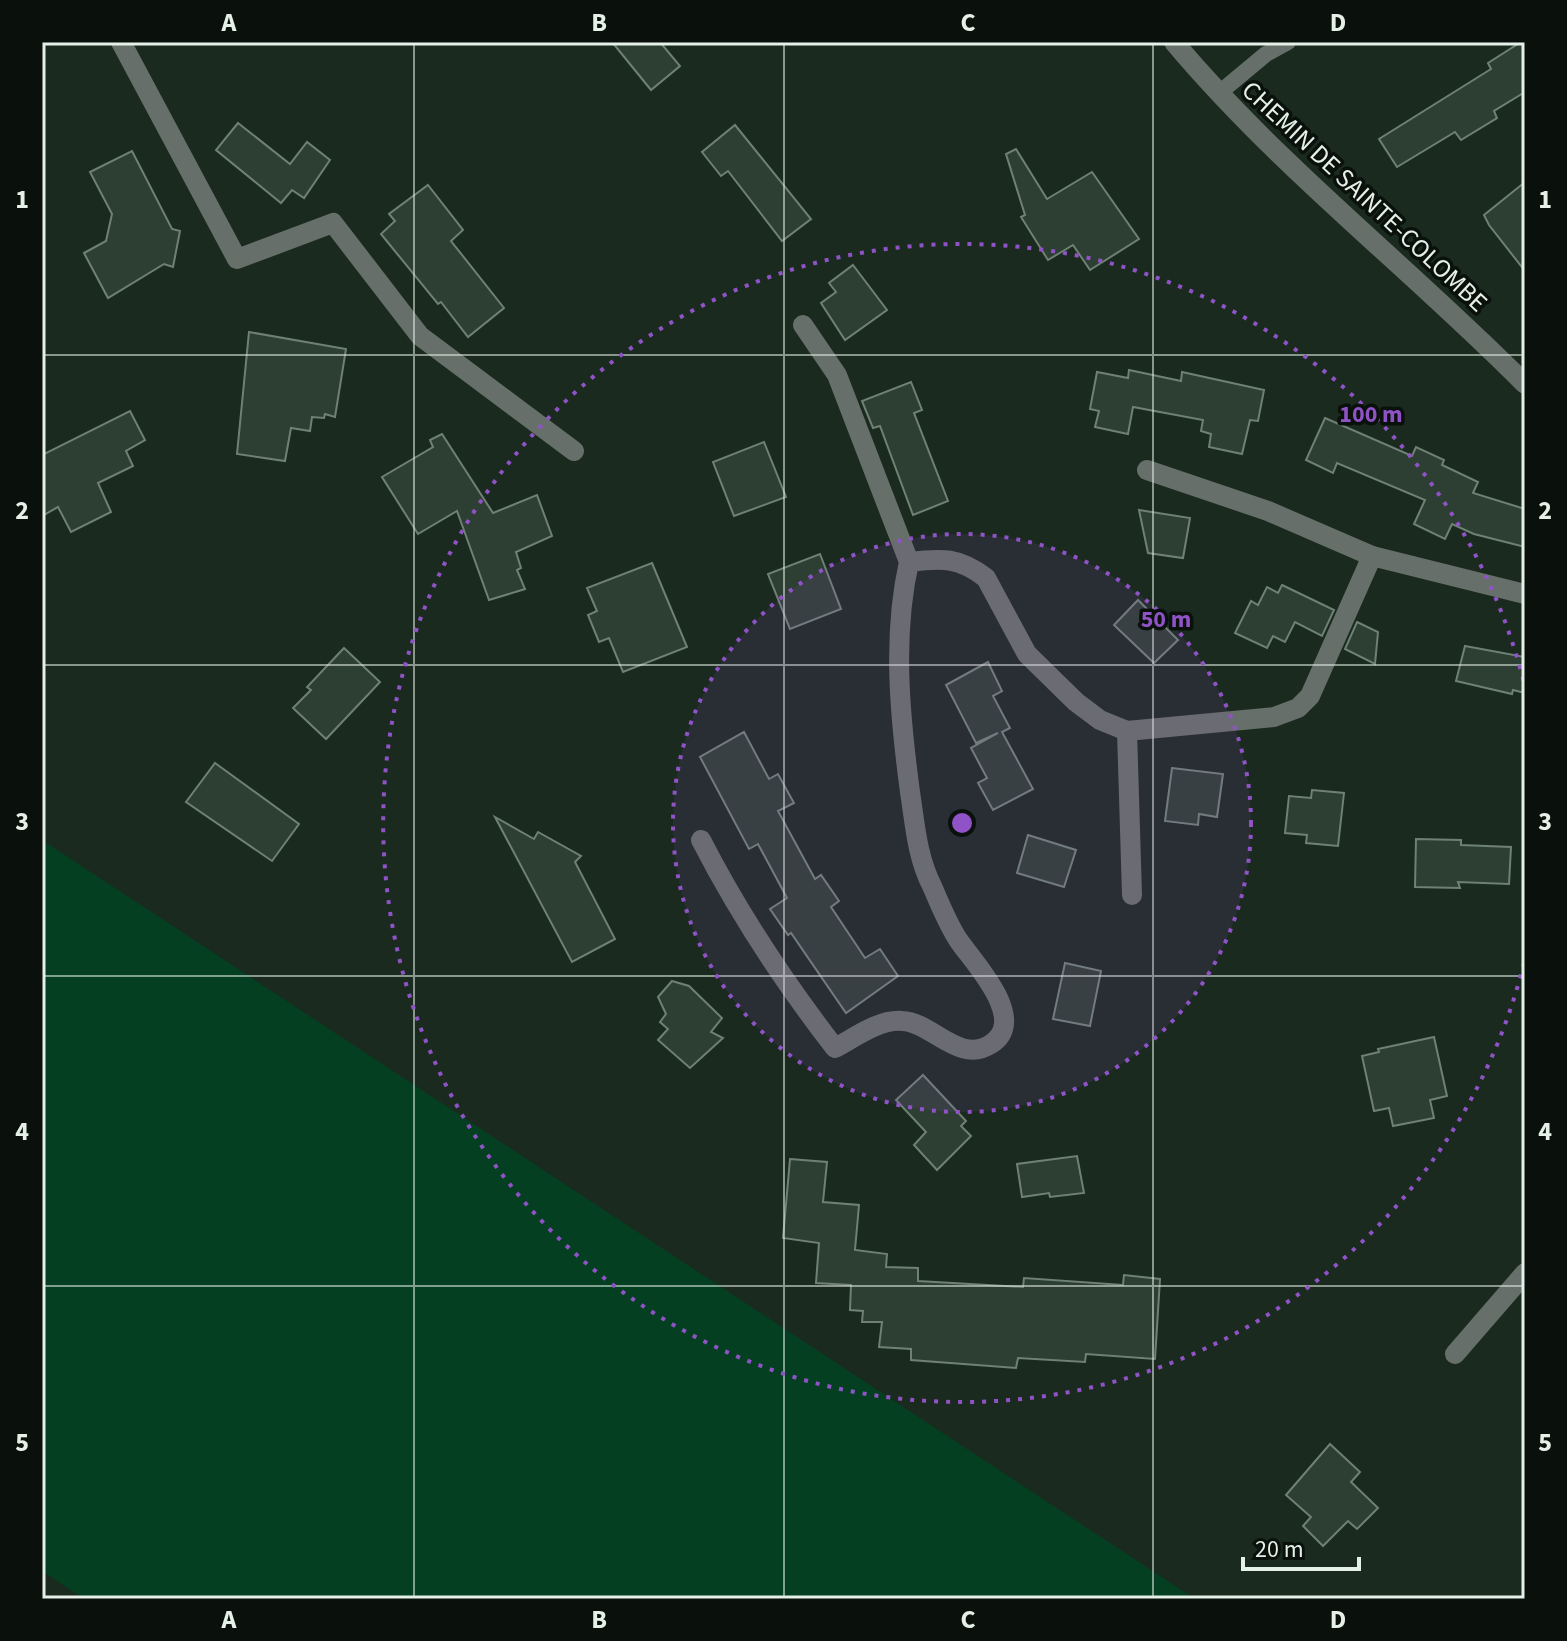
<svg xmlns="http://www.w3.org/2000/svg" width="1567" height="1641" font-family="'Source Sans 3',sans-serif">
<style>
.green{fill:#053f22}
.building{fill:#2d3e33;stroke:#6e8174;stroke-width:2}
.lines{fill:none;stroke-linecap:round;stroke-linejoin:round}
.service{stroke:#666f69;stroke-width:16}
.minor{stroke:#666f69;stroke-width:20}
.grid{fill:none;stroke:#e5f0e8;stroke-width:2;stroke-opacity:0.55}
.ring{fill:none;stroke:#9053c7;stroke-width:4;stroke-dasharray:4 8}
.labels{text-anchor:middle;stroke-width:7;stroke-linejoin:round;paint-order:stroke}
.street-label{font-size:26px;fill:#e5f0e8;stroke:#0a110c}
.centre{fill:#9053c7;stroke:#0a110c;stroke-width:4}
.ring-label{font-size:24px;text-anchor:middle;font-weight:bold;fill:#9053c7;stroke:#0a110c;stroke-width:7;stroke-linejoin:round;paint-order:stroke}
.neatline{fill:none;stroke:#e5f0e8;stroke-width:3}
.grid-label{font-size:26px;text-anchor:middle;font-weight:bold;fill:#e5f0e8}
</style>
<rect width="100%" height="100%" fill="#1a2a1f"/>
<path class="green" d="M42,840L1195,1599H84L42,1571Z"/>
<g class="building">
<path d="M612,42H660L680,66L651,90Z"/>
<path d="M1521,42H1525V92L1494,111L1497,118L1461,140L1455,132L1397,167L1379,139L1491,69L1488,63Z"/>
<path d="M238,123L290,164L307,142L330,160L304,198L292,190L281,203L216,150Z"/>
<path d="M735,125L811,219L782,241L728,171L721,176L702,152Z"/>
<path d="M1016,149L1047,199L1092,172L1139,239L1090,270L1073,245L1048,260L1021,217L1025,215L1006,154Z"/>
<path d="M132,151L172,229L180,231L173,267L164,264L108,298L84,253L106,241L112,214L90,172Z"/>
<path d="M1525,182V271L1489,225L1484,215Z"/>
<path d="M428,185L463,230L451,241L504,308L468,337L441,302L438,304L381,234L395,221L389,214Z"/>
<path d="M853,265L887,310L845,340L821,303L836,292L829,283Z"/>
<path d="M249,332L346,349L335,417L325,414L324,418L312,417L310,431L291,428L285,461L237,454Z"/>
<path d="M1129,370L1181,381L1182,372L1264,390L1258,421L1250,420L1242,454L1209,447L1211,434L1201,431L1203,420L1133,407L1128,434L1095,427L1099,411L1090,409L1097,372L1128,378Z"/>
<path d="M911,382L922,410L914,413L948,501L913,515L880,426L873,428L862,401Z"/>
<path d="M130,411L145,440L126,451L133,466L98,483L111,512L71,532L58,507L42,516V455Z"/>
<path d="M1325,418L1412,456L1416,447L1444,460L1442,465L1478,482L1473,493L1525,509V547L1474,534L1452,524L1445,539L1414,524L1425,500L1337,463L1333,473L1306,460Z"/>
<path d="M442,434L493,513L537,495L552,536L516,552L521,568L517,570L525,589L489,600L457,511L418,534L382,477L433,447L430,440Z"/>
<path d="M764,442L786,497L734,516L713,462Z"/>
<path d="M1139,510L1190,518L1183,558L1148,553Z"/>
<path d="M820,554L841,609L790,629L768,574Z"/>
<path d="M652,563L687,647L623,672L609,638L599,642L588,615L597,611L587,588Z"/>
<path d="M1282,585L1334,610L1322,636L1295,622L1285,642L1273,636L1267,648L1235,633L1251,601L1258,605L1267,587L1278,593Z"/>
<path d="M1138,600L1178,640L1154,663L1114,625Z"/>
<path d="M1357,622L1378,632L1375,664L1345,649Z"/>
<path d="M1465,646L1525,657V693L1513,690L1512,694L1456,681Z"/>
<path d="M344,648L380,682L326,739L293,708L311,690L307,687Z"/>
<path d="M988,662L1002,691L993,696L1010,728L1002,732L1033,789L993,810L978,783L987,778L971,748L998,733L976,743L946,685Z"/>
<path d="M744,732L769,779L778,774L794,803L778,811L815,879L821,875L839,901L831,907L865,958L880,949L898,976L846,1013L791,933L788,935L770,909L787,898L758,844L749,849L700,757Z"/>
<path d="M215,763L299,824L272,861L186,802Z"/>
<path d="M1172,768L1223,774L1217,817L1199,814L1198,825L1165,821Z"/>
<path d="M1312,790L1344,793L1338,846L1306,843L1307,835L1285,833L1289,796L1311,798Z"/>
<path d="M495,817L534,839L538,832L581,856L575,862L615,939L572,962Z"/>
<path d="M1028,835L1076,850L1064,887L1017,873Z"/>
<path d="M1416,839L1461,840V845L1511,847L1509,884L1458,882L1460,888L1415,887Z"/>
<path d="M1065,963L1101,971L1090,1026L1053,1019Z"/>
<path d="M672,981L689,986L722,1018L711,1032L723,1038L690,1068L658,1040L668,1029L660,1022L666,1014L658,997Z"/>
<path d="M1434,1037L1447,1096L1430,1100L1434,1118L1393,1126L1389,1108L1374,1111L1362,1056L1379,1052L1378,1049Z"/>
<path d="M923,1075L966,1121L961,1126L971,1136L937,1170L914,1145L926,1132L896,1100Z"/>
<path d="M1077,1156L1084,1193L1050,1197L1049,1193L1022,1197L1017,1164Z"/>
<path d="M790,1159L827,1162L823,1202L859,1205L855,1250L887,1254L886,1267L918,1268V1281L1023,1287L1024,1278L1123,1285L1124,1275L1160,1279L1155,1359L1086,1354L1085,1362L1018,1358L1016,1368L911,1360V1349L879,1347L882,1322H862L863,1311L850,1310L851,1285L816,1283L819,1243L783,1238Z"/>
<path d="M1330,1444L1360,1472L1351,1482L1378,1508L1357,1529L1348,1521L1323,1546L1303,1526L1311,1517L1286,1495Z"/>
</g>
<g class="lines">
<path class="service" d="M1218,94L1266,54L1288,42"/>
<g class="minor">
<path d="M121,42L237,259L333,223L420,336L574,451"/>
<path d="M1174,42C1279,167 1410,268 1525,384"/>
<path d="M1147,470L1268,511L1372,556L1525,594"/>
<path d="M909,562C942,558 959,557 986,578L1027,654L1076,702L1100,720L1127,731L1274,717L1298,708L1310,696L1372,556"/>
<path d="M1127,731L1132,895"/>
<path d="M701,840C739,914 784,982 835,1048C854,1038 879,1019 902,1021C932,1022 959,1065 991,1044C1029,1020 974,963 959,941C948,925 940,904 932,886C917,857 915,824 910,792C900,717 892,637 909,562L837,375L803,325"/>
<path d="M1455,1354L1525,1273"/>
</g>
</g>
<path class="grid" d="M414,42V1599M784,42V1599M1153,42V1599M42,355H1525M42,665H1525M42,976H1525M42,1286H1525"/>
<circle cx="962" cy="823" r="289" fill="#9053c7" fill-opacity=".12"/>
<g class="ring">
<circle cx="962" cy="823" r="289"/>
<path d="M1524 963A579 579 0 1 1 1524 683"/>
</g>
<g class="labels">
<g class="street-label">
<text transform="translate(1365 196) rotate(43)" y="9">CHEMIN DE SAINTE-COLOMBE</text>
</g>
</g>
<circle cx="962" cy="823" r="12" class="centre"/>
<g class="ring-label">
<text x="1371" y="422">100 m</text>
<text x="1166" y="627">50 m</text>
</g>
<rect width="1567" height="1641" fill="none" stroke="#0a110c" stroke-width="88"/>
<path d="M1243 1557v12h116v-12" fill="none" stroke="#e5f0e8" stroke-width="4"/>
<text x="1255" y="1557" font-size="24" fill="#e5f0e8" stroke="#0a110c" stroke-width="6" paint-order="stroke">20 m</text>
<rect x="44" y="44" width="1479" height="1553" class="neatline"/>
<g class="grid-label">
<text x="229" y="31">A</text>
<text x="599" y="31">B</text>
<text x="968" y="31">C</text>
<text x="1338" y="31">D</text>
<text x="22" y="208">1</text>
<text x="1545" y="208">1</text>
<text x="22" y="519">2</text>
<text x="1545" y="519">2</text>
<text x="22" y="830">3</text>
<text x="1545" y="830">3</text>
<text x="22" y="1140">4</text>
<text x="1545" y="1140">4</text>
<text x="22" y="1451">5</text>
<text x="1545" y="1451">5</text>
<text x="229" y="1628">A</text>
<text x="599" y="1628">B</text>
<text x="968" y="1628">C</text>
<text x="1338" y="1628">D</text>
</g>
</svg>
